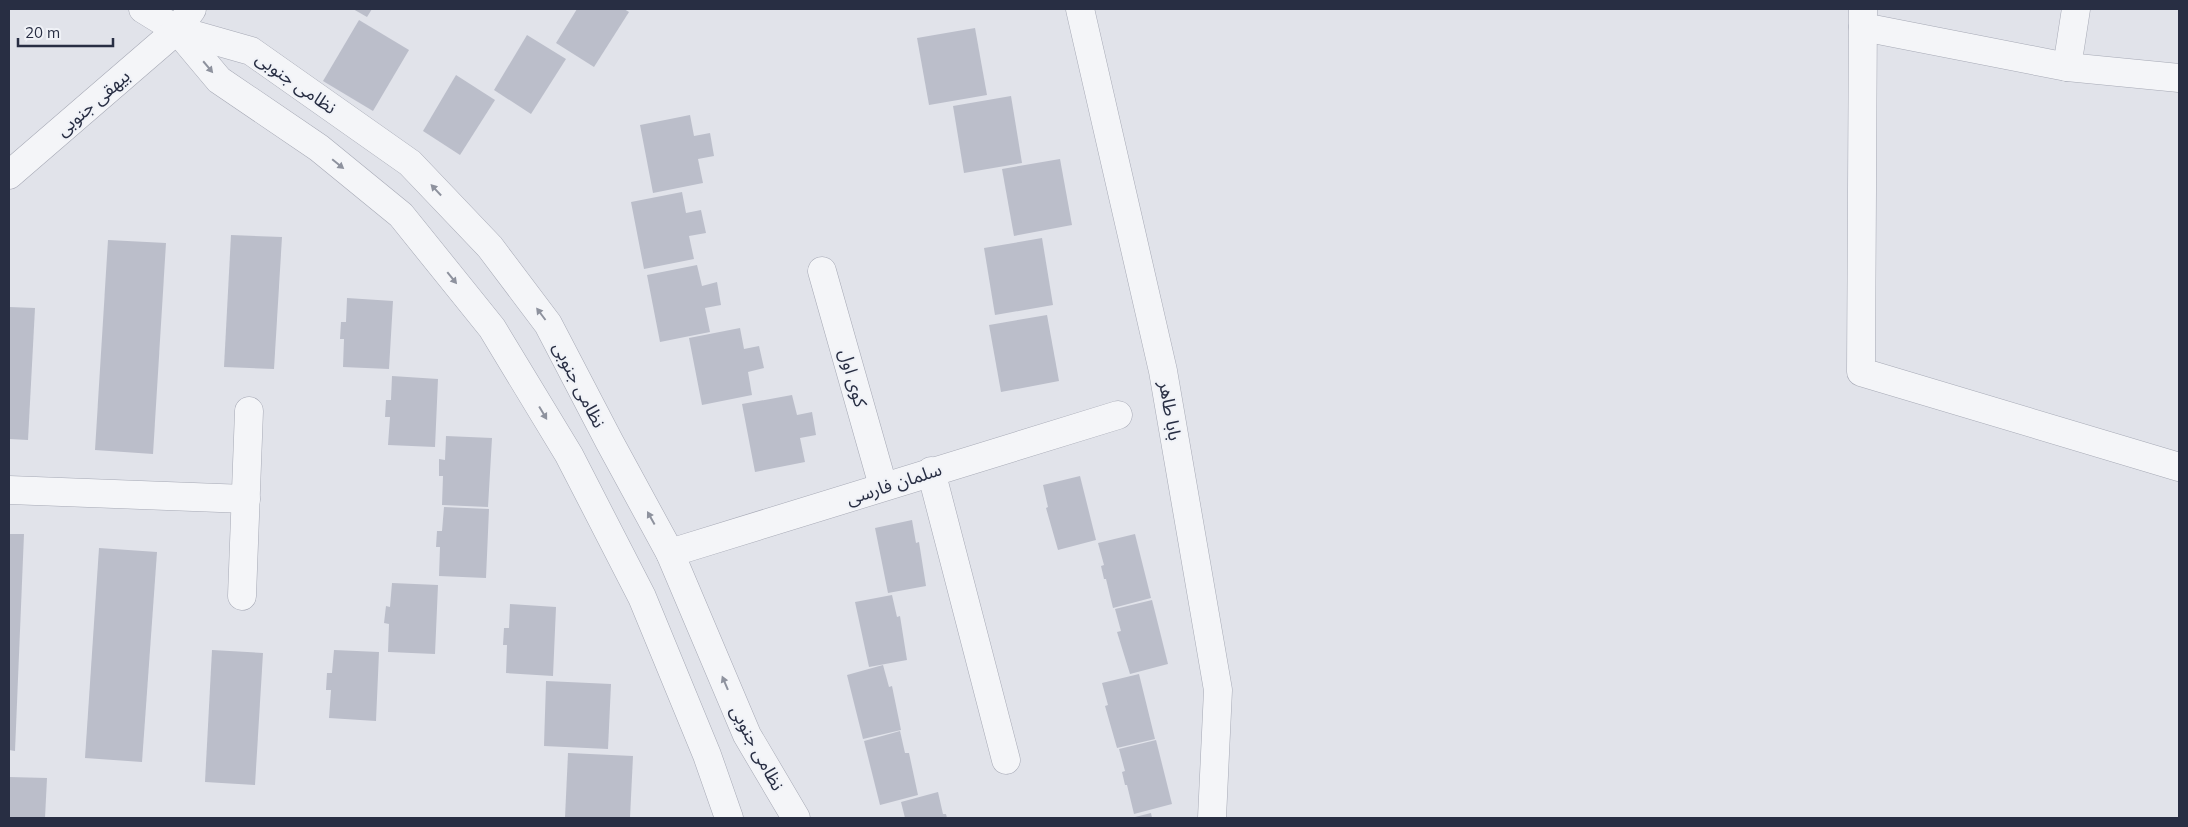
<svg xmlns="http://www.w3.org/2000/svg" width="2188" height="827" font-family="Mulish,'Noto Sans Arabic',sans-serif">
<style>
.building{fill:#bbbeca}
.lines{fill:none;stroke-linecap:round;stroke-linejoin:round}
.minor-casing{stroke:#a6a9b5;stroke-width:29}
.tertiary-casing{stroke:#a6a9b5;stroke-width:29}
.minor{stroke:#f4f5f8;stroke-width:28}
.tertiary{stroke:#f4f5f8;stroke-width:28}
.oneway{fill:#8e929e}
.labels{text-anchor:middle;stroke-width:4;stroke-linejoin:round;paint-order:stroke}
.street-label{font-size:18px;fill:#282e43;stroke:#f0f2f7}
</style>
<rect width="100%" height="100%" fill="#e1e3ea"/>
<g class="building">
<path d="M353,9H372L367,17Z"/>
<path d="M577,9H624L629,12L594,67L556,43Z"/>
<path d="M359,20L409,50L373,111L323,81Z"/>
<path d="M975,28L987,95L929,105L917,38Z"/>
<path d="M527,35L566,59L531,114L494,90Z"/>
<path d="M456,75L495,100L460,155L423,131Z"/>
<path d="M1011,96L1022,163L964,173L953,106Z"/>
<path d="M690,115L694,136L710,133L714,156L698,159L703,183L653,193L640,125Z"/>
<path d="M1060,159L1072,225L1014,236L1002,169Z"/>
<path d="M682,192L686,213L701,210L706,233L689,236L694,259L644,269L631,202Z"/>
<path d="M231,235L282,237L274,369L224,367Z"/>
<path d="M1042,238L1053,305L995,315L984,248Z"/>
<path d="M108,240L166,243L153,454L95,450Z"/>
<path d="M697,265L702,286L717,282L721,305L705,308L710,332L660,342L647,275Z"/>
<path d="M347,298L393,301L389,369L343,367L344,339H340L341,322H346Z"/>
<path d="M9,307L35,308L28,440L9,439Z"/>
<path d="M1047,315L1059,381L1001,392L989,325Z"/>
<path d="M740,328L744,349L759,346L764,368L748,372L752,395L702,405L689,338Z"/>
<path d="M392,376L438,379L435,447L388,445L390,417H385L386,400H391Z"/>
<path d="M792,395L797,415L812,412L816,435L800,438L805,462L755,472L742,404Z"/>
<path d="M446,436L492,438L488,507L442,505L443,476H439V459L445,460Z"/>
<path d="M1080,476L1096,540L1058,550L1046,508L1048,507L1043,485Z"/>
<path d="M444,507L489,509L486,578L439,576L440,547H436L437,531H442Z"/>
<path d="M912,520L916,543L919,542L926,586L888,593L875,528Z"/>
<path d="M9,534H24L15,751L9,750Z"/>
<path d="M1135,534L1151,598L1113,608L1106,579H1104L1101,566L1104,565L1098,543Z"/>
<path d="M99,548L157,552L142,762L85,758Z"/>
<path d="M392,583L438,585L435,654L388,652L389,624L384,623L386,606L390,607Z"/>
<path d="M892,595L897,617L900,616L907,660L869,667L855,602Z"/>
<path d="M1152,600L1168,664L1130,674L1117,632L1121,631L1115,609Z"/>
<path d="M510,604L556,607L553,676L506,673L507,645H503L504,628H509Z"/>
<path d="M212,650L263,653L255,785L205,782Z"/>
<path d="M334,650L379,652L376,721L329,718L331,690H326L327,673H332Z"/>
<path d="M883,665L889,687L892,686L901,730L863,739L847,675Z"/>
<path d="M1139,674L1155,739L1117,748L1105,706L1108,705L1102,683Z"/>
<path d="M546,681L611,684L608,749L544,746Z"/>
<path d="M900,731L905,753H909L918,795L880,805L864,741Z"/>
<path d="M1156,740L1172,804L1134,814L1127,785H1125L1122,772L1125,771L1119,749Z"/>
<path d="M568,753L633,756L630,818H565Z"/>
<path d="M9,777L47,778L45,818H9Z"/>
<path d="M938,792L943,814H946L947,818H905L901,802Z"/>
<path d="M1151,813L1152,818H1131Z"/>
</g>
<g class="lines">
<g class="minor-casing">
<g id="minor">
<path d="M143,9L177,30"/>
<path d="M1080,9L1163,371L1218,690L1212,818"/>
<path d="M1863,9L1861,372L2179,467"/>
<path d="M1863,27L2067,67L2179,78"/>
<path d="M2067,67L2076,9"/>
<path d="M9,175L177,30L192,9"/>
<path d="M822,271L883,486"/>
<path d="M931,471L1006,760"/>
<path d="M9,490L246,499"/>
<path d="M670,553L1118,415"/>
<path d="M242,596L249,411"/>
</g>
</g>
<g class="tertiary-casing">
<g id="tertiary">
<path d="M177,30L251,51L410,163L490,247L548,324L609,441L670,553L747,735L796,818"/>
<path d="M177,30L219,80L319,148L401,215L492,328L569,455L642,597L707,755L729,818"/>
</g>
</g>
<use href="#minor" class="minor"/>
<use href="#tertiary" class="tertiary"/>
</g>
<defs><path id="oneway-solid" d="M-6-.8H1V-3.2L6.5 0L1 3.2V.8H-6Z" transform="scale(1.25)"/></defs>
<g class="oneway">
<use href="#oneway-solid" transform="translate(208 67) rotate(50)"/>
<use href="#oneway-solid" transform="translate(338 164) rotate(39)"/>
<use href="#oneway-solid" transform="translate(436 190) rotate(-133)"/>
<use href="#oneway-solid" transform="translate(452 278) rotate(51)"/>
<use href="#oneway-solid" transform="translate(541 314) rotate(-127)"/>
<use href="#oneway-solid" transform="translate(543 413) rotate(59)"/>
<use href="#oneway-solid" transform="translate(651 518) rotate(-119)"/>
<use href="#oneway-solid" transform="translate(725 683) rotate(-113)"/>
</g>
<g class="labels">
<g class="street-label">
<text transform="translate(296 83) rotate(35)" y="6">نظامی جنوبی</text>
<text transform="translate(93 103) rotate(-41)" y="6">بیهقی جنوبی</text>
<text transform="translate(853 378) rotate(74)" y="6">کوی اول</text>
<text transform="translate(579 385) rotate(63)" y="6">نظامی جنوبی</text>
<text transform="translate(1170 411) rotate(80)" y="6">بابا طاهر</text>
<text transform="translate(894 484) rotate(-18)" y="6">سلمان فارسی</text>
<text transform="translate(757 748) rotate(62)" y="6">نظامی جنوبی</text>
</g>
</g>
<rect width="2188" height="827" fill="none" stroke="#282e43" stroke-width="20"/>
<path d="M18 38v8h95v-8" fill="none" stroke="#282e43" stroke-width="2.5"/>
<text x="25" y="38" font-size="15" fill="#282e43" stroke="#f0f2f7" stroke-width="4" paint-order="stroke">20 m</text>
</svg>
